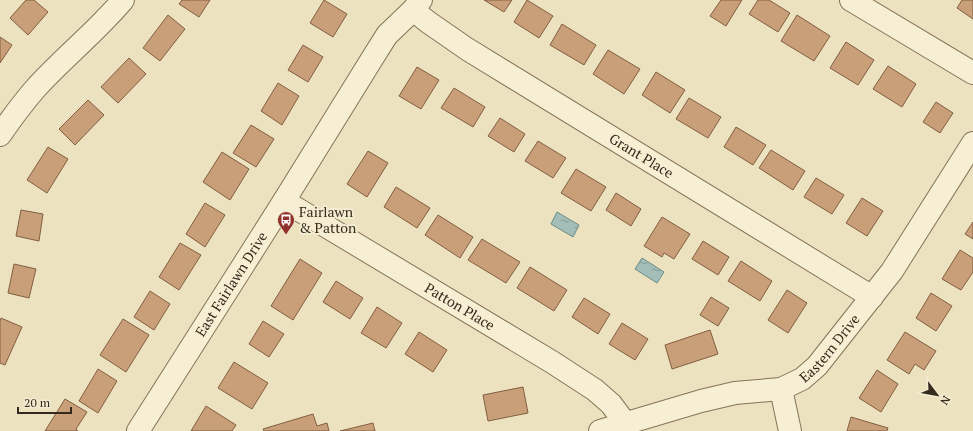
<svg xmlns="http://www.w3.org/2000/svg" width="973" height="431" font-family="'PT Serif',serif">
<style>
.water{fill:url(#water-ripples);stroke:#6b8b86}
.building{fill:#c89f78;stroke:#825f40}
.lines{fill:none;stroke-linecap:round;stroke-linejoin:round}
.minor-casing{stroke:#847359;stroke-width:24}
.minor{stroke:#f7efd3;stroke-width:22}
.labels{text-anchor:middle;stroke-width:4;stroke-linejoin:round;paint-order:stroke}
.street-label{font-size:14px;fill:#342a1d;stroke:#f3ecd0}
.poi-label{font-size:14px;fill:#342a1d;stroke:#f3ecd0;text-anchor:start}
</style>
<defs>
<pattern id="water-ripples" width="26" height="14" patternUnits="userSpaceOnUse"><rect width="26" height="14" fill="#a3beb8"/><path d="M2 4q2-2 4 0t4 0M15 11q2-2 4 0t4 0" fill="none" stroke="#869b95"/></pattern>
</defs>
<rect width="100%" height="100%" fill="#ece2c0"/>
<g class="water">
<path d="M557,212L579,225L573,237L551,224Z"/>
<path d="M642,258L664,272L657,283L635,269Z"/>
</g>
<g class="building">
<path d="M26,0H34L48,12L28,35L10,18Z"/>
<path d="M182,0H210L199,17L179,4Z"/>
<path d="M324,0L347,14L333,37L310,23Z"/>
<path d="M484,0H512L504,12Z"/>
<path d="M527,0L553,16L539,38L514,22Z"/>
<path d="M721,0H742L726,26L710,16Z"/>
<path d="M758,0H769L790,13L778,32L749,14Z"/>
<path d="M962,0H973V19L957,8Z"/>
<path d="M168,15L185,29L160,61L143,48Z"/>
<path d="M797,15L830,36L814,61L781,41Z"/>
<path d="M562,24L596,45L584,65L550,45Z"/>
<path d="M0,37L12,45L0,63Z"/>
<path d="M846,42L874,60L858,85L830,68Z"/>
<path d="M303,45L323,57L308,82L288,70Z"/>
<path d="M608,50L640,69L624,94L593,74Z"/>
<path d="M129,58L146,74L118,103L101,87Z"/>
<path d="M888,66L916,84L902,107L873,89Z"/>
<path d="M417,67L439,80L421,109L399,96Z"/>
<path d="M656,72L685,90L670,113L642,95Z"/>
<path d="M278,83L299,96L282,125L261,111Z"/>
<path d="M454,88L485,107L473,127L441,108Z"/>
<path d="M689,98L721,117L708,138L676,119Z"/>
<path d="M88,100L104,115L75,145L59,129Z"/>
<path d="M936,102L953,113L940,133L923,122Z"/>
<path d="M500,118L525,134L514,152L488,136Z"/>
<path d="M251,125L274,139L256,167L233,153Z"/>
<path d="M736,127L766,145L753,165L724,147Z"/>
<path d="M538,141L566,158L553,178L525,161Z"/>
<path d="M48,147L68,159L47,193L27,180Z"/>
<path d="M771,150L805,171L793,190L759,168Z"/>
<path d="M368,151L388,163L367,197L347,184Z"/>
<path d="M222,152L249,169L230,200L203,182Z"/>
<path d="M576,169L606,187L591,211L561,193Z"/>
<path d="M816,178L844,195L832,214L804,197Z"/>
<path d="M396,187L430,208L417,228L384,207Z"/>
<path d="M616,193L641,209L631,226L606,210Z"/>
<path d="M862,198L883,211L867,236L846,223Z"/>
<path d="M205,203L225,215L205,247L186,234Z"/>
<path d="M21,210L43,214L39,241L16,236Z"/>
<path d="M438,215L473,237L460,258L425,235Z"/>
<path d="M662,217L690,234L674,259L664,253L662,257L644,246Z"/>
<path d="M973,222V239L965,234Z"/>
<path d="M482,239L520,262L506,283L468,260Z"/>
<path d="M703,241L729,257L718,275L692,259Z"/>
<path d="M180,243L201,255L179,290L159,277Z"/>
<path d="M960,250L973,258V272L961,290L942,279Z"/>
<path d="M300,259L322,273L293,320L271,306Z"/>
<path d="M741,261L772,281L760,301L728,281Z"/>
<path d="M14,264L36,269L29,298L8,293Z"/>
<path d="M530,267L567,290L554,311L517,288Z"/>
<path d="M336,281L363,298L350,319L323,302Z"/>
<path d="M787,290L807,303L788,333L768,320Z"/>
<path d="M150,291L170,304L154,330L134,317Z"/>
<path d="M931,293L952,306L936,331L916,318Z"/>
<path d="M711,297L729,308L718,326L700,315Z"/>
<path d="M584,298L610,314L598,334L572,317Z"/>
<path d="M377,307L402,323L386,348L361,333Z"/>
<path d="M1,318L22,327L5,365L0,363V321Z"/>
<path d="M123,319L149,335L126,372L100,355Z"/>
<path d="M263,321L284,334L269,357L249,344Z"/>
<path d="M622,323L648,339L635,360L609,344Z"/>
<path d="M710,330L718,354L672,369L665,345Z"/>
<path d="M419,332L447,350L433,372L405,354Z"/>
<path d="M905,332L936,351L924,370L915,364L909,374L887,360Z"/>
<path d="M234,362L268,383L252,409L218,388Z"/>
<path d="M98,369L117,381L98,413L79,401Z"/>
<path d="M877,370L898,384L881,412L859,398Z"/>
<path d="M523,387L528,413L488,421L483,395Z"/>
<path d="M65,399L87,412L76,429L78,431H45Z"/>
<path d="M206,406L236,425L232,431H191Z"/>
<path d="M313,414L317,426L327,423L329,431H264L263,429Z"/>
<path d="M851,417L888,428L887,431H847Z"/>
<path d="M373,423L375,431H340Z"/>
</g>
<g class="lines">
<g class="minor-casing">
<g id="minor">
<path d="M851,0L973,73"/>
<path id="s1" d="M413,10L428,22L467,49L872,297"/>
<path d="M0,135C11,119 22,104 35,89C63,58 96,32 123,0"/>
<path id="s2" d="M284,201L552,362L595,390L611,404L626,424"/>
<path d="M781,389L790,431"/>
<path id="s3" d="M138,431L284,201L375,54L387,35L413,10L421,0"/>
<path id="s4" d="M600,431L701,401L735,393L781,389L802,379L817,366L892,271L973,143"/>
</g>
</g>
<use href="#minor" class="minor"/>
</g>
<defs>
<g id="bus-pin" transform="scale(0.9)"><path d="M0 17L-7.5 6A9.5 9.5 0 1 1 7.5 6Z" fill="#90322c" stroke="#f3ecd0"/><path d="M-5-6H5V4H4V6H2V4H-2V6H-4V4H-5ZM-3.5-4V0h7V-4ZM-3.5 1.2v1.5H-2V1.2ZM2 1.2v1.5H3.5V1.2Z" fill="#fff"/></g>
</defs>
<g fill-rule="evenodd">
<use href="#bus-pin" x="286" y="220"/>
</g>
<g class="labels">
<g class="street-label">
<text dy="5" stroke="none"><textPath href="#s1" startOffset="271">Grant Place</textPath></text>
<text dy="5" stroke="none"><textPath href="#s3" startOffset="174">East Fairlawn Drive</textPath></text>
<text dy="5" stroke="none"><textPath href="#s2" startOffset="205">Patton Place</textPath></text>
<text dy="5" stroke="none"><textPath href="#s4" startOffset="251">Eastern Drive</textPath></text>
</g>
<g class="poi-label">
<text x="299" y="217">Fairlawn<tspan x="299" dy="16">&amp; Patton</tspan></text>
</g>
</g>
<g transform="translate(937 395) rotate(122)" stroke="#f3ecd0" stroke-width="3" paint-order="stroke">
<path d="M0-3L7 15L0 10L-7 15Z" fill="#342a1d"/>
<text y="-6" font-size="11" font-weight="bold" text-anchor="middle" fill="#342a1d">N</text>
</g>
<path d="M18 407v6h53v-6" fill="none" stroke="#342a1d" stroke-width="2"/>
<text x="24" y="407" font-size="12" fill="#342a1d" stroke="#f3ecd0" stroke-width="3" paint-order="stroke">20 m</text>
</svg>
